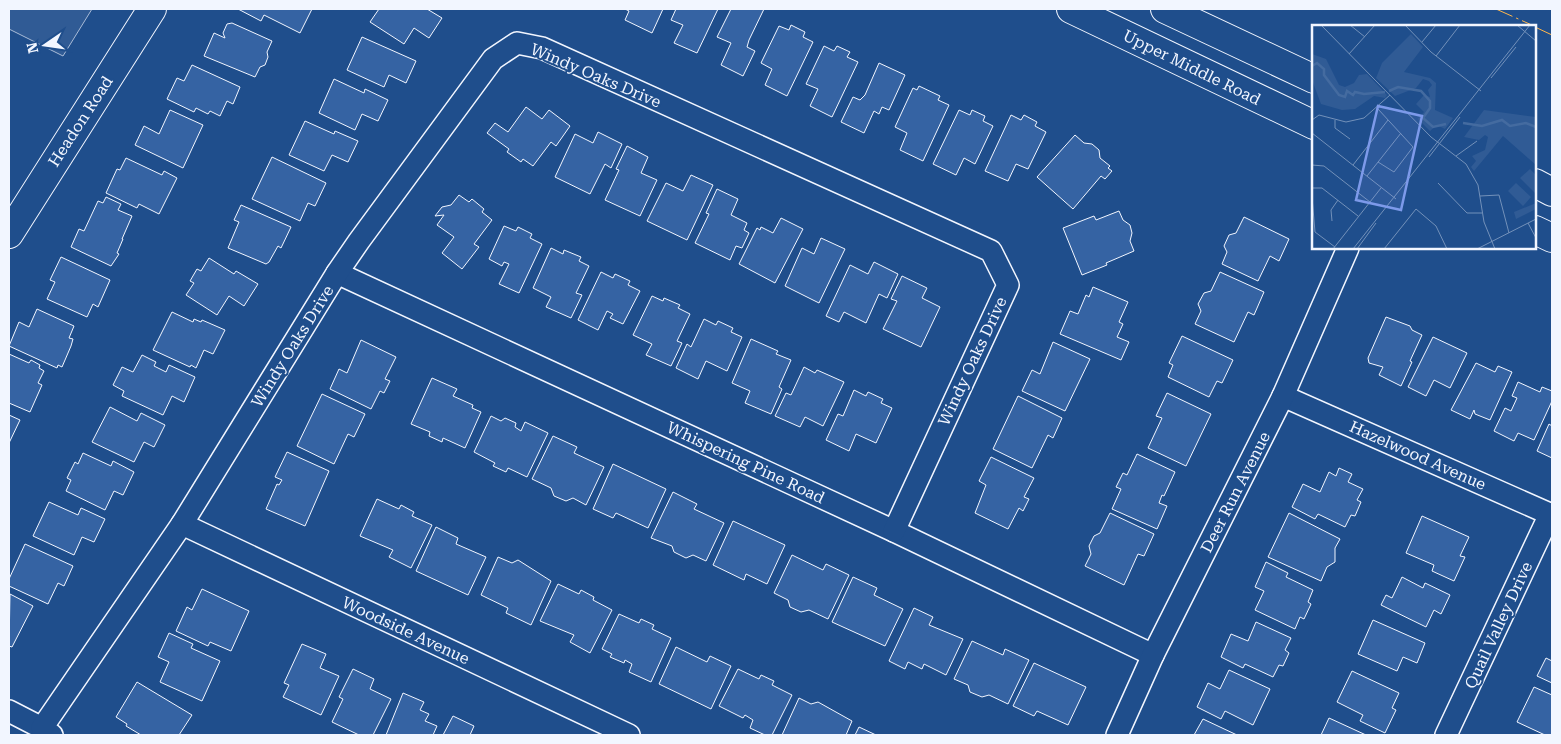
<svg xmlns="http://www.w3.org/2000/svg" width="1561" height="744" font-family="'Roboto Serif',serif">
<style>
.green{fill:#305b95;stroke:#a8bbd7}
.building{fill:#3563a3;stroke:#f2f6ff}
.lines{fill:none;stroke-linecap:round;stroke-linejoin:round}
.street-casing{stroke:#f2f6ff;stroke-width:24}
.secondary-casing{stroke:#f2f6ff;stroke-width:30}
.street{stroke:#1f4e8c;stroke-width:21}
.secondary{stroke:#1f4e8c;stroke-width:28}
.power{stroke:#ffb74d;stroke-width:1;stroke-dasharray:18 4 2.5 4;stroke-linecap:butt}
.labels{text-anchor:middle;stroke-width:4;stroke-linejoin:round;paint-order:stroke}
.street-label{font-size:16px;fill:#f2f6ff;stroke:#1f4e8c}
.inset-river{fill:none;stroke:#446ba0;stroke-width:2.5}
.inset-road{fill:none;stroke:#7391ba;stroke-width:1}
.view{fill:#7d9aea;fill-opacity:0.15;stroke:#7d9aea;stroke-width:2.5}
.inset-edge{fill:none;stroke:#f2f6ff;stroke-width:2.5}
</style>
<rect width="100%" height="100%" fill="#1f4e8c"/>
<path class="green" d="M9,9H92L63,56L9,29Z"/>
<g class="building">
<path d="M238,9H312L300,33L264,15L261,21Z"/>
<path d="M379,9H427L442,18L429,38L414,28L404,44L370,22Z"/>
<path d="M625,9H663L652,33L625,20L629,11Z"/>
<path d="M676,9H718L697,53L674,43L683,25L671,20Z"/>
<path d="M731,9H764L749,40L747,47L755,51L743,76L721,65L731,43L717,37Z"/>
<path d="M232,23L272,41L267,52L268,57L265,65L260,67L255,77L204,56L214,33L225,38L223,33L227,24Z"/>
<path d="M791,25L805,32L803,37L813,42L787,96L765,85L772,69L761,63L779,26L789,30Z"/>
<path d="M362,37L416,61L406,83L389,75L384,87L347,70Z"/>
<path d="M824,46L834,51L837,46L850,52L847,57L858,62L832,117L810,106L818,89L806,84Z"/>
<path d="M879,63L905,75L889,110L882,107L879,114L874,111L864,133L841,122L853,97L860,100L865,95Z"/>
<path d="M192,65L240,87L233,104L227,101L220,116L210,111L208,114L196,108L194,112L167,99L177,78L184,81Z"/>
<path d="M334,79L364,93L365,89L388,100L378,121L362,114L355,130L319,113Z"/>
<path d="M919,86L940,96L938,100L949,105L923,161L900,150L907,133L895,127L913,88L917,90Z"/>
<path d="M526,107L542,119L549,110L570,126L556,146L551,142L533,166L523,159L521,162L507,152L509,149L487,133L495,123L508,132Z"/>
<path d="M170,110L203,125L183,168L135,145L144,126L159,134Z"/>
<path d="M959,110L970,115L972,110L985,116L983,121L993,126L975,164L964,158L956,175L933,164Z"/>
<path d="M1011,115L1021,120L1024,115L1037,122L1035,126L1046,132L1028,169L1016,164L1008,181L985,171Z"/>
<path d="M305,121L334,134L335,131L358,141L348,162L332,155L324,171L289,155Z"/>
<path d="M598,132L622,144L611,168L605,164L590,194L555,177L575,134L593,143Z"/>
<path d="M1075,135L1084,143L1092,144L1099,150L1100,158L1110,166L1108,168L1112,171L1105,179L1101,176L1073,209L1037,177Z"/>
<path d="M627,146L648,157L641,173L657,180L640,216L605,200L619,170L616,169Z"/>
<path d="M272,157L326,183L315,206L308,203L300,221L252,199Z"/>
<path d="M126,158L162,175L164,171L177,178L159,214L139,204L137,208L106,193L117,169L120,170Z"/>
<path d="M691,175L713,185L687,240L647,221L666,183L683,191Z"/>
<path d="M717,189L738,199L731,215L747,223L744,230L749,233L742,248L736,246L730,260L695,243L709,214L706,213Z"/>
<path d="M459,195L469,202L472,199L484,209L482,212L492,220L474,244L479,247L462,269L442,253L454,237L437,225L444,215L435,216L442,207L451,205Z"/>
<path d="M106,197L121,204L118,210L132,216L122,239H123L117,253L119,254L111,266L71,247L79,229L84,231L98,201L103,203Z"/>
<path d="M241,205L291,227L281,248L278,246L269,262L266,264L228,248L239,222L234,220Z"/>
<path d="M1119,211L1123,220L1130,225L1132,233L1130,241L1134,251L1106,263L1107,265L1082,275L1063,228L1094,216L1096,220Z"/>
<path d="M1244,217L1289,239L1279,261L1270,256L1258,281L1222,264L1227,252L1224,246L1229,235L1236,233Z"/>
<path d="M781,218L803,229L775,283L739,264L757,228L760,230L761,227L773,233Z"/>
<path d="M504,226L516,231L518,227L532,234L530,238L542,244L519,293L499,284L509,264L504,262L502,266L489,259Z"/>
<path d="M821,238L845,249L819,303L785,286L802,248L814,254Z"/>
<path d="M551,248L563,254L564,250L581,257L579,261L589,266L576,293L582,295L571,318L546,307L551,297L533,288Z"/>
<path d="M61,257L110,280L98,307L93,304L87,317L47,299L55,282L50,280Z"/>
<path d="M209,258L234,274L236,271L258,284L244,306L229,296L217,315L186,295L194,283L190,281L197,269L201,271Z"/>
<path d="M874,262L898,274L887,298L879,294L866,323L844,312L839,322L826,316L850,265L868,274Z"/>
<path d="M601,272L613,278L615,274L630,281L628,285L640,291L623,324L610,318L613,314L607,311L598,330L578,320Z"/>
<path d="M1220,272L1264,292L1254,315L1248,312L1234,342L1195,324L1201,311L1198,304L1204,293L1211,291Z"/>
<path d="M902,276L927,288L922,298L940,307L921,347L883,329L897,301L891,299Z"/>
<path d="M1093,287L1128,302L1119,322L1123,324L1117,337L1129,342L1121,360L1060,334L1070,311L1078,314L1086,295L1089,297Z"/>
<path d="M652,296L663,301L664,298L680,305L678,308L690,314L677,341L682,343L671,366L646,355L652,344L633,335Z"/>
<path d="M37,309L74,326L69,338L73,339L71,346L62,367L58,365L57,368L9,346L19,322L29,327Z"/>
<path d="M172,312L193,322L194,319L201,322L202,320L225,330L213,354L204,350L196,368L191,365L190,367L153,350Z"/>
<path d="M1386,317L1410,326L1412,330L1422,335L1410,361L1412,362L1401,386L1379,375L1383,367L1369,363L1368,358Z"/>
<path d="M704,319L716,325L718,321L733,328L731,332L742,337L727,371L706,361L698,379L676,368L687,344L691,347Z"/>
<path d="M1182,336L1233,360L1222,383L1217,381L1209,397L1168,377L1173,365L1169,363Z"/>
<path d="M1433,337L1467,353L1450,388L1434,380L1426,396L1408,387Z"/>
<path d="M751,339L778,351L776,354L791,360L779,387L782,389L771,414L745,403L750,391L732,383Z"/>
<path d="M361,340L396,357L385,379L390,381L384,393L380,391L371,409L330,389L339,369L347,373Z"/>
<path d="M1053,342L1090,359L1065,411L1022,391L1032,370L1040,374Z"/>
<path d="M9,354L29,363L31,360L40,365L39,368L44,371L38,383L42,385L30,412L9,403Z"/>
<path d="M142,355L156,362L154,366L166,372L169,365L195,377L184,402L172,396L163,415L122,396L124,391L113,385L122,367L133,372Z"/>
<path d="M1476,363L1495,372L1498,366L1512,372L1490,420L1475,414L1474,410L1470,419L1451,410Z"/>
<path d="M804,367L815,373L817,370L844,382L823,426L805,417L800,427L775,416L786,393L791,395Z"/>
<path d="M432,378L457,389L453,396L473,405L472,408L481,412L465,448L443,438L442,442L429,436L430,432L411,424Z"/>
<path d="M1518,382L1540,392L1542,387L1552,391V401L1534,440L1518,433L1514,441L1494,431L1505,408L1511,411L1517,398L1512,396Z"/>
<path d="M854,390L866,396L868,392L883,399L881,403L892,408L876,443L856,434L849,451L826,440L838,414L843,416Z"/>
<path d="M1167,393L1211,414L1186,466L1148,448L1162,418L1156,416Z"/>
<path d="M322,394L365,414L354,437L348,434L334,464L297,446Z"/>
<path d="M1018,396L1062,418L1053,438L1048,435L1032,468L993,449Z"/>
<path d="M110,407L137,421L141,413L165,425L154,447L144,442L134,462L92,442Z"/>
<path d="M9,415L20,420L9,443Z"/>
<path d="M491,416L501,421L505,418L516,423L515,427L521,431L525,422L548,433L527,477L508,468L506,472L493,466L495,463L474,452Z"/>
<path d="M1549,424L1552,426V458L1537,451Z"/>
<path d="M553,436L577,447L574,453L604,467L586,505L573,498L566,501L554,496L551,488L532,479Z"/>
<path d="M287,452L329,471L305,526L266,509L277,484L279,485L282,480L275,477Z"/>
<path d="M83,453L111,466L113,461L134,472L123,495L114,491L105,510L66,491L71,480L67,478L75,462L78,464Z"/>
<path d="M1137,454L1175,472L1164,496L1162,495L1159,503L1167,506L1157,529L1112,509L1121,489L1116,487L1123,473L1127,475Z"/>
<path d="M991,457L1034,478L1024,497L1029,499L1023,511L1019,508L1008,529L975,513L986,485L979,481Z"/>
<path d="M613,464L666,489L648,528L616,513L613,518L593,509Z"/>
<path d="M1339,468L1352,474L1348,482L1363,489L1357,500L1361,502L1355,516L1351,515L1345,527L1318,514L1315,519L1292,507L1303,484L1320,492L1329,472L1336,476Z"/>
<path d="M673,492L697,504L694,509L724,523L706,561L693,555L686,558L674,552L672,546L651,538Z"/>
<path d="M377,499L399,509L401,505L414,512L412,516L432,525L411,568L389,557L393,550L360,536Z"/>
<path d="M49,502L78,515L81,508L105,519L94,542L82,537L74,555L33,536Z"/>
<path d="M1110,513L1154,534L1144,556L1138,554L1124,585L1085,566L1091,554L1089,546L1094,536L1100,533Z"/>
<path d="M1289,513L1340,539L1335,548V562L1327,567L1321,581L1268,557Z"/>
<path d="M1422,516L1469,537L1460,556L1465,557L1454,581L1432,571L1434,565L1406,553Z"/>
<path d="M733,521L785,545L767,584L746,574L744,580L713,565Z"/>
<path d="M436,527L458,538L456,544L486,557L468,595L416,571Z"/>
<path d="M25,544L73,566L64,586L58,583L48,604L9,586V579Z"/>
<path d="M792,555L823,570L826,564L849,575L828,619L809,610L801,612L790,607L788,600L774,593Z"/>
<path d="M498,557L512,563L518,560L551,581L531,625L506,613L508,608L481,595Z"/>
<path d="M1266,562L1288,573L1286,577L1313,590L1308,602L1311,604L1304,619L1300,617L1295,629L1255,610L1264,591L1255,587Z"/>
<path d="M853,577L877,588L874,595L903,609L885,646L832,622Z"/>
<path d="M1402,577L1423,588L1425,583L1450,595L1441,614L1434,610L1426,627L1381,605L1386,595L1392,598Z"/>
<path d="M558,584L579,594L581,590L594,597L593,600L612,610L590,653L570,642L574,635L540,621Z"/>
<path d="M202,589L249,611L231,651L210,642L208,646L176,631L187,607L192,610Z"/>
<path d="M10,594L33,606L12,647L9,646Z"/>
<path d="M914,608L933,617L929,625L963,639L946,675L924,664L922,669L908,662L905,669L889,661Z"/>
<path d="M619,614L639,623L641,619L654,625L652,629L671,638L651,682L629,672L632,664L625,660L624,663L610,657L612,654L602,649Z"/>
<path d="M1373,620L1425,643L1417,663L1403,657L1397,671L1358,654Z"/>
<path d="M1256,622L1291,638L1285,650L1289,653L1283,666L1279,665L1273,677L1245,664L1243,668L1221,657L1231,634L1248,641Z"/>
<path d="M169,633L193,644L191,648L220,661L202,701L160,682L169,662L158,657Z"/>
<path d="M972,641L1003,655L1005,649L1029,660L1008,704L989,695L982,697L970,692L968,685L954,679Z"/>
<path d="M302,644L326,654L320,668L339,676L321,715L283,697L289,685L284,683Z"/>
<path d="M676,647L707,662L710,656L731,666L711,709L659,684Z"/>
<path d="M1546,658L1552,661V683L1537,676Z"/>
<path d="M1034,663L1086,687L1068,725L1037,711L1034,716L1013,706Z"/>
<path d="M353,669L374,679L370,689L391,699L373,735H359L332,722L343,699L339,697Z"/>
<path d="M738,669L759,679L761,675L774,681L772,685L792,695L772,735H765L750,728L753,720L745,715L743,718L719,706Z"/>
<path d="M1229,670L1270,689L1253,725L1225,711L1221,719L1197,707L1208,683L1220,689Z"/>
<path d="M1352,671L1399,693L1392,708L1396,710L1385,733L1360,721L1363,715L1337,702Z"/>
<path d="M137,682L192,715L179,735H141L126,726L127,724L116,717Z"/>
<path d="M1534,687L1552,695V735H1545L1517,722Z"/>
<path d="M403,693L424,702L420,710L429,714L425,721L437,726L433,735H386Z"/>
<path d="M799,698L811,704L818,702L852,721L846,735H782Z"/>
<path d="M453,716L474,726L470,735H443Z"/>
<path d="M1329,718L1366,735H1321Z"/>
<path d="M1203,719L1237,735H1194Z"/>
<path d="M859,727L876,735H855Z"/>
</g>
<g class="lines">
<g class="street-casing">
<g id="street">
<path d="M337,273L894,531L1153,655"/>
<path d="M1283,396L1552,515"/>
<path d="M182,524L629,735"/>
<path d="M9,711L42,728L52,735"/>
<path d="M42,728L182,524L337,273L359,241L493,59L517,43L542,48L991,251L1008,285L894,531"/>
<path d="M1117,735L1153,655L1283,396L1348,248"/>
<path d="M1446,735L1550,514"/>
</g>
</g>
<g class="secondary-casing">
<g id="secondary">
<path d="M1071,9L1314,125"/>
<path d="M1165,9L1314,79"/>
<path d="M1535,183L1552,192"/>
<path d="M1535,230L1552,238"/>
<path d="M9,234L152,9"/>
</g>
</g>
<use href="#street" class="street"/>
<use href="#secondary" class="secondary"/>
<g class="power">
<path d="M1496,9L1534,26"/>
<path d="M1535,27L1552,35"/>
</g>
</g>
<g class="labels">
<g class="street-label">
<text transform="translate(1192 67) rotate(26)" y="6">Upper Middle Road</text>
<text transform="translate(596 75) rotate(23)" y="6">Windy Oaks Drive</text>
<text transform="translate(80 121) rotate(-57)" y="6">Headon Road</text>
<text transform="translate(292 346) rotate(-58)" y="6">Windy Oaks Drive</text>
<text transform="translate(972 361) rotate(-65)" y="6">Windy Oaks Drive</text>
<text transform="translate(1418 455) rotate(24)" y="6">Hazelwood Avenue</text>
<text transform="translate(746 462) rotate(25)" y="6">Whispering Pine Road</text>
<text transform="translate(1235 492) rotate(-63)" y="6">Deer Run Avenue</text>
<text transform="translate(1498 625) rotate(-65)" y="6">Quail Valley Drive</text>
<text transform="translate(406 630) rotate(25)" y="6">Woodside Avenue</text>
</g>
</g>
<g transform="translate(1312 25)">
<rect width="224" height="224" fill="#1f4e8c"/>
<path d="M99,9L111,22L92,47L118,53L124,58L123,85L141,93L133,104L125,100L118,106L106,94L112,87L104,79L112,70L118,72L116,65L120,60L117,56L111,54L104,63L83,71L64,53L70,38ZM0,29L14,34L27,60L33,62L42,58L47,50L55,49L75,70L73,73L62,71L43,84L30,85L9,79L0,55ZM172,85L224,92V140L191,111L162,146L159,142L164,136L160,131L173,125L176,112L173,110L167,115L152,112ZM218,144L224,150V169L208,153ZM204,158L219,172L211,181L196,166ZM224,178V184L204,194L202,187Z" fill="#305b95"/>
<path class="inset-river" d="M0,41L5,38L12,44V50L27,70L33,72L35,66L41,70L43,67L52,69L73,67M77,66L86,62L109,66L118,76V83L111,93L121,102L134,99M151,98L170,101L190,95L198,101L214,98L224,102"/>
<path class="inset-road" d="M9,0L119,112L154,139L166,160L172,197L183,224M38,0L53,12M93,0L119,27L169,66M205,0L224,16M110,17L124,0M37,29L63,0M124,31L148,0M179,53L204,22M66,84L101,122L82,147L66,137M0,95L7,90L34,97L52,93L78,70M23,95V103L38,114M0,108L84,174M144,131L165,116M117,132L148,92M0,140L12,141L58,177M41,140L76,95M55,151L89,108M126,158L155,188H170M0,163H10L46,191M168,171L187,170L197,208M0,172L3,207L23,222M20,196L19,185L26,175M216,198L224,213M21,224L69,163M41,224L218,0M45,224L64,198M72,224L104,184L124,201L135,224M165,224L224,194"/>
<path class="view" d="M66,81L110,91L89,185L44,175Z"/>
<rect width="224" height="224" class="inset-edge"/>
</g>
<rect width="1561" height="744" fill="none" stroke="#f2f6ff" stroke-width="20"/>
<g transform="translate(45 45) rotate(257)" stroke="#1f4e8c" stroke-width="4" paint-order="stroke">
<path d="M0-4L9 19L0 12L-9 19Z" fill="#f2f6ff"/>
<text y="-8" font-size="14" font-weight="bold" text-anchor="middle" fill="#f2f6ff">N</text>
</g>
</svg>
